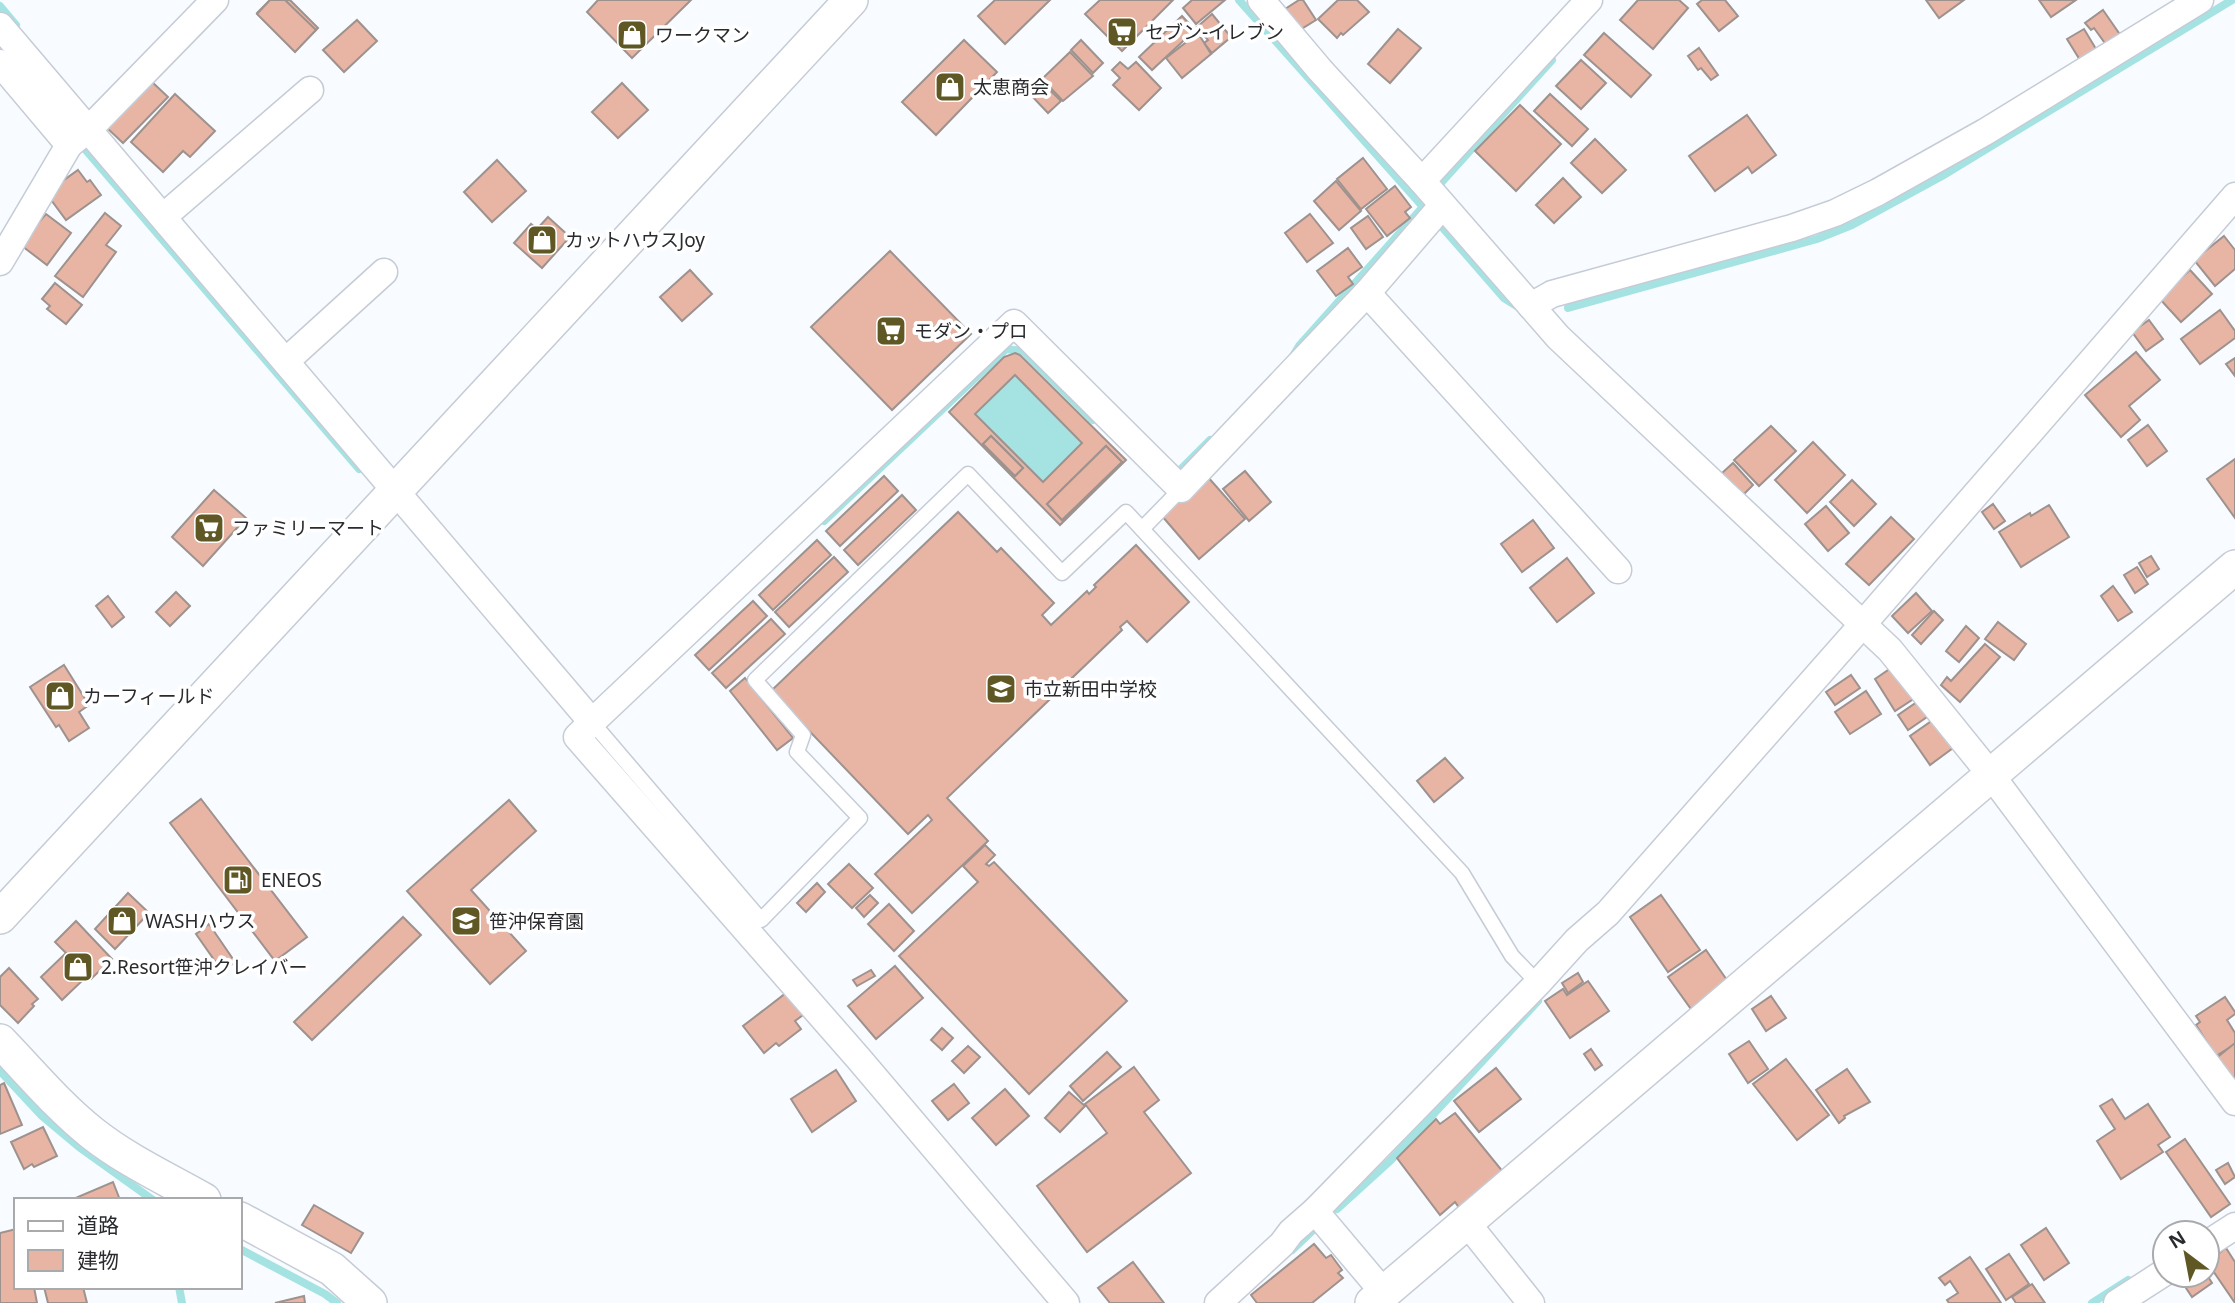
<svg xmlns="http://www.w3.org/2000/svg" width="2235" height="1303" font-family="'Noto Sans','Noto Sans JP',sans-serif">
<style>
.water{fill:#a4e3e2}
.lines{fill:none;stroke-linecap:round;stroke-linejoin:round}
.stream{stroke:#a4e3e2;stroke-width:8}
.building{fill:#e8b5a5;stroke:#9e928e;stroke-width:2;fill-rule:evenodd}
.service-casing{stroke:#c6ccd6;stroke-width:17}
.minor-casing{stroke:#c6ccd6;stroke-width:29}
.tertiary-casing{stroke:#c6ccd6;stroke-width:36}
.service{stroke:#fff;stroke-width:14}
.minor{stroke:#fff;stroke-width:26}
.tertiary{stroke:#fff;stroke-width:33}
.labels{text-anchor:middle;stroke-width:7;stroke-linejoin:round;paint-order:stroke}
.poi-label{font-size:19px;fill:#292b2f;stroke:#fff;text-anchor:start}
</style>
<rect width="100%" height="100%" fill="#f8fbff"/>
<path class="water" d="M1015,375L1082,443L1043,482L975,414Z"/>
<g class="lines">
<g class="stream">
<path d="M1239,0L1425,209"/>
<path d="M0,6L16,25"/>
<path d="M78,141L359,469"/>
<path d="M1439,185L1552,60"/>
<path d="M1443,228L1504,298L1520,308"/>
<path d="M1568,308L1817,239L1852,225L1942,176L2232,0"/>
<path d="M1293,356L1299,346L1423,207"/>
<path d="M1175,475L1210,440"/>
<path d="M824,521L1006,349L1023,351L1093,420"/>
<path d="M0,1071L42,1116L79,1147L153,1200"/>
<path d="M1337,1209L1391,1160L1538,1001"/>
<path d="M240,1249L325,1294L337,1303"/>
<path d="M1292,1250L1313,1230"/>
<path d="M179,1287L182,1303"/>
<path d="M2092,1303L2128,1280"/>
</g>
</g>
<g class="building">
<path d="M270,0H290L318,28L295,51L257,13Z"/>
<path d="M270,0H285L316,30L295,52L257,14Z"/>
<path d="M598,0H691L632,58L587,12Z"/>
<path d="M995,0H1050L1005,44L978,16Z"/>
<path d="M1100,0H1173L1122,51L1085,14Z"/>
<path d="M1192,0H1225L1196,24L1183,8Z"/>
<path d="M1299,0H1303L1316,20L1298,31L1285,9Z"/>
<path d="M1338,0H1357L1369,12L1343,35L1341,33L1337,38L1318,19Z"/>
<path d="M1638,0H1679L1688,8L1653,49L1620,20Z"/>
<path d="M1702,0H1725L1738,16L1719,31L1697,4Z"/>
<path d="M1926,0H1964L1939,18Z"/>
<path d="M2039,0H2076L2051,17Z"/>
<path d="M2103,10L2121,36L2107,46L2094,28L2091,30L2085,23Z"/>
<path d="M1212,14L1231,37L1212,53L1204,43L1208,40L1197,27Z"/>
<path d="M1182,16L1195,30L1152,70L1139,57Z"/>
<path d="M357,20L377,41L344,72L323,50Z"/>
<path d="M1398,29L1421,48L1390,83L1368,64Z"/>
<path d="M2084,29L2096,49L2080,60L2067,39Z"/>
<path d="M1198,33L1211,54L1182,78L1166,58Z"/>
<path d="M1604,33L1651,75L1631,97L1584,55Z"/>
<path d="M964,40L997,72L936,135L902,102Z"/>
<path d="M1081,40L1103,63L1093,73L1071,50Z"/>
<path d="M1699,48L1718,75L1711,80L1701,68L1698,70L1688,56Z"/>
<path d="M1070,52L1093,76L1063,101L1042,79Z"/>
<path d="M1581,60L1606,83L1581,109L1556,86Z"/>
<path d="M1120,62L1128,69L1136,62L1161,88L1139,110L1113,85L1120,78L1112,70Z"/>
<path d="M150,80L168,97L123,143L105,126Z"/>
<path d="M1040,80L1061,101L1048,113L1028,92Z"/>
<path d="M622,83L648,110L618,138L592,112Z"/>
<path d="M175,94L215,131L190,157L183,151L163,172L131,142Z"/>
<path d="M1550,94L1588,129L1572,146L1534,111Z"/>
<path d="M1520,105L1561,144L1516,191L1475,151Z"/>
<path d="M1747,115L1776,155L1752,173L1748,167L1715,191L1689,156Z"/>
<path d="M1595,139L1626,170L1602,193L1571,163Z"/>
<path d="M1363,158L1387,189L1361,209L1337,179Z"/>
<path d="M497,160L526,191L492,222L464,192Z"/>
<path d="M78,170L87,182L90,180L101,195L66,220L46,193Z"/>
<path d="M1563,178L1581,197L1554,223L1536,205Z"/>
<path d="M1336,181L1361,211L1339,230L1314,201Z"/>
<path d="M1395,186L1411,207L1405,212L1410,218L1387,236L1366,209Z"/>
<path d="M105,213L121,226L106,245L116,252L83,297L55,276Z"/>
<path d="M46,214L71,233L47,265L22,246L36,221L39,222Z"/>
<path d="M1310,214L1333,243L1307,262L1285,233Z"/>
<path d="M1368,216L1383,237L1366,249L1351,228Z"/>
<path d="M548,217L570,237L542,268L514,243L531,224L537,229Z"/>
<path d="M2224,236L2235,250V269L2215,286L2194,260Z"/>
<path d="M1348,248L1362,267L1348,277L1353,284L1336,296L1317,271Z"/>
<path d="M890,251L971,334L892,410L811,327Z"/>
<path d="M690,270L712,294L682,321L660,297Z"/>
<path d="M2190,270L2212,294L2181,322L2159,298Z"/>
<path d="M55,283L82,305L66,324L47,309L50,306L42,299Z"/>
<path d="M2220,310L2235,331V338L2200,364L2181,339Z"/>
<path d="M2149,320L2163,339L2146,351L2132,332Z"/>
<path d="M2136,352L2160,380L2129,406L2140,420L2121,437L2085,395Z"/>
<path d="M1015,353L1020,355L1126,460L1060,525L949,412L1004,357ZM1015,375L1082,443L1043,482L975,414ZM991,436L1023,468L1015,476L983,444ZM1106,446L1122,462L1062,520L1047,504Z"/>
<path d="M2235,358V376L2226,364Z"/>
<path d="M2148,425L2167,451L2147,466L2128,440Z"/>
<path d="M1771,426L1796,451L1759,486L1734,460Z"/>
<path d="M991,436L1023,468L1015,476L983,444Z"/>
<path d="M1813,442L1845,475L1807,513L1775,480Z"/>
<path d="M1106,446L1122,462L1062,520L1047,504Z"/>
<path d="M2235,459V518L2207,479Z"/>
<path d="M1733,463L1753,485L1742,496L1721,474Z"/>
<path d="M1245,471L1271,502L1249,521L1223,489Z"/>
<path d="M884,476L898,491L840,546L826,531Z"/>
<path d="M1207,476L1245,519L1199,559L1162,516Z"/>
<path d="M1852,480L1876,504L1854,526L1830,502Z"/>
<path d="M214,490L246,518L203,566L172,537Z"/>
<path d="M902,495L916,510L858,565L844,550Z"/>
<path d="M1993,504L2005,521L1994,529L1982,512Z"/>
<path d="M2049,505L2069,537L2021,567L1999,532L2030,513L2031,516Z"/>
<path d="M1826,506L1849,533L1828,551L1805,524Z"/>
<path d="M958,512L997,552L1001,548L1054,603L1042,615L1051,625L1087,591L1089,594L1096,587L1094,585L1136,545L1189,602L1147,642L1127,621L1120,627L1122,630L947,798L988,841L912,913L875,874L932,820L928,815L908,834L771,691Z"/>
<path d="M1891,517L1914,539L1869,585L1846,564Z"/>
<path d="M1533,520L1554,548L1522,572L1501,544Z"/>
<path d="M817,540L831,555L773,610L759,595Z"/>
<path d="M2151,556L2159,569L2147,577L2139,563Z"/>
<path d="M834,557L848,572L789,627L775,612Z"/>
<path d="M1567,558L1594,593L1557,622L1530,588Z"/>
<path d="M2137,567L2148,584L2135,593L2124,575Z"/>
<path d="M2113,586L2132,612L2118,621L2101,596Z"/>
<path d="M176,592L190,606L170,626L156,612Z"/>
<path d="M1916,593L1932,611L1908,633L1892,616Z"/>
<path d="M108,596L124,617L112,627L96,606Z"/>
<path d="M753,601L767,616L709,670L695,655Z"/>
<path d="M1934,611L1943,620L1921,644L1912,635Z"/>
<path d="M771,619L785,634L726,688L712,673Z"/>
<path d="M1998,622L2026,644L2014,660L1985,639Z"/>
<path d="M1966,626L1979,638L1959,662L1946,651Z"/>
<path d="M1985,644L2000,657L1960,702L1941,685L1947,677L1951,681Z"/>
<path d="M64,665L89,705L79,712L89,728L69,741L59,725L56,727L30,687Z"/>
<path d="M1894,666L1915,698L1895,711L1875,679Z"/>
<path d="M1851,675L1860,688L1835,705L1826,692Z"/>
<path d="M745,678L793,738L777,750L730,691Z"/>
<path d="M1866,691L1881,714L1850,734L1835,712Z"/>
<path d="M1917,702L1927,717L1908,730L1898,715Z"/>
<path d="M1933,720L1953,748L1930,765L1910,736Z"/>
<path d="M1445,758L1463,778L1434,802L1417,781Z"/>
<path d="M201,799L307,937L275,961L170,823Z"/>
<path d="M509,800L536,831L471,890L526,951L490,984L407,891Z"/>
<path d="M985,845L995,855L986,864L989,866L994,862L1127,1001L1029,1094L899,956L978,882L963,866Z"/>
<path d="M849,864L873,888L852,908L828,884Z"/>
<path d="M817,883L825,892L806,912L797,903Z"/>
<path d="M128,893L149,913L115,949L95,929Z"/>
<path d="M870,895L878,903L864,917L856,908Z"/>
<path d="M1661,895L1700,950L1668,972L1630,917Z"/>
<path d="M889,904L914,931L894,951L868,924Z"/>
<path d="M403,917L421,935L312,1040L294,1022Z"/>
<path d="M76,921L112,959L91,979L87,976L62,1000L41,977L66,953L55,942Z"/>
<path d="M209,924L235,962L222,971L196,934Z"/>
<path d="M1706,950L1729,983L1691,1009L1668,977Z"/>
<path d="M895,966L923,998L876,1039L848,1006Z"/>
<path d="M9,968L38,999L32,1004L34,1006L18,1023L0,1005V977Z"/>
<path d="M871,970L875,976L857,986L853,980Z"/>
<path d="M1578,973L1583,982L1568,993L1562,983Z"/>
<path d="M1588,981L1609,1011L1570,1038L1545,1001L1563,989L1567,995Z"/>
<path d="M786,993L803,1015L795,1021L801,1029L779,1046L776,1043L764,1053L743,1026Z"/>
<path d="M1771,996L1786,1018L1766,1031L1752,1009Z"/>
<path d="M2225,997L2235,1012V1014L2227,1020L2235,1033V1044L2216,1056L2196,1025L2200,1022L2196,1016Z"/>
<path d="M942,1028L953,1038L942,1050L931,1040Z"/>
<path d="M1749,1041L1768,1069L1748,1083L1729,1054Z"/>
<path d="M2235,1043V1081L2214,1060Z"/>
<path d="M968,1046L980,1057L964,1073L952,1061Z"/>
<path d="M1591,1049L1602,1065L1595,1070L1584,1054Z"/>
<path d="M1107,1052L1121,1067L1083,1101L1070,1086Z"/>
<path d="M1786,1059L1829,1115L1797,1140L1753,1084Z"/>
<path d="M1134,1067L1159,1100L1144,1112L1191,1173L1087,1252L1037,1186L1107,1133L1085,1104Z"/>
<path d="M1496,1068L1521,1099L1479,1132L1454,1101Z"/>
<path d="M1847,1069L1870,1102L1844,1116L1845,1118L1839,1123L1816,1090Z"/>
<path d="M836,1070L856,1101L812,1132L791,1099Z"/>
<path d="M4,1083L22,1125L0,1134V1085Z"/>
<path d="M954,1084L969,1103L948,1120L932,1101Z"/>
<path d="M1005,1089L1029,1116L996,1145L972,1118Z"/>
<path d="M1069,1092L1085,1106L1060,1132L1045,1118Z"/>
<path d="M2112,1099L2125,1119L2148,1104L2170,1137L2158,1145L2163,1152L2121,1179L2097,1141L2115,1129L2100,1106Z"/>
<path d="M1455,1113L1504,1173L1460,1209L1455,1202L1440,1215L1397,1158L1436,1119L1440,1124Z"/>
<path d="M43,1127L57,1156L34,1167L32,1164L24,1169L11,1142Z"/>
<path d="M2185,1139L2230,1204L2211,1217L2166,1152Z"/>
<path d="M2228,1163L2235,1177L2225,1184L2216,1170Z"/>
<path d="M113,1182L120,1200H74L73,1199Z"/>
<path d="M314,1205L363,1233L351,1253L302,1225Z"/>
<path d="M2046,1228L2069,1263L2044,1280L2021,1245Z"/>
<path d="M16,1229V1287H34L37,1303H0V1233Z"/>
<path d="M1314,1244L1326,1258L1331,1255L1342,1270L1338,1273L1343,1278L1312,1303H1257L1251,1295Z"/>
<path d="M2226,1248L2235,1262V1303L2207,1262Z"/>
<path d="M2009,1254L2029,1284L2006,1300L1986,1269Z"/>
<path d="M1970,1257L2001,1303H1949L1947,1300L1958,1293L1950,1281L1945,1285L1939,1278Z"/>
<path d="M1133,1262L1164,1303H1110L1098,1288Z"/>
<path d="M2180,1275H2207L2212,1283L2192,1297L2178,1276Z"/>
<path d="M2032,1284L2045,1303H2016L2012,1297Z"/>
<path d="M44,1287H83L87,1303H48Z"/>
<path d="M304,1296L305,1303H275Z"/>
</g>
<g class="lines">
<g class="service-casing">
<g id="service">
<path d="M1142,529L1181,489"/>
<path d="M592,722L761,920L860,818L797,752L803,735L755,680L968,474L1062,573L1126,512L1462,873L1512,956L1538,983"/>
</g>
</g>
<g class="minor-casing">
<g id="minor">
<path d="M1261,0L1320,70L1422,181L1558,337L1890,650L1991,775L2235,1102"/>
<path d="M0,26L592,722L1014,323L1181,489L1367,293L1442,206"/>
<path d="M0,63L69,145"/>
<path d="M1422,181L1589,0"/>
<path d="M163,217L310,90"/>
<path d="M0,262L69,145L94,124L215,0"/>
<path d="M1367,293L1618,570"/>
<path d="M1531,306L1552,294L1792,228L1835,213L1878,192L1985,132L2200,0"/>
<path d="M286,361L384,272"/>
<path d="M592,722L577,737L859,1059L1066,1303"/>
<path d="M1467,1223L1531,1303"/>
<path d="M2207,1244L2235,1226"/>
<path d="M1384,1293L1315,1211L1538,983L1577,940L1608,913L1863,624L2235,196"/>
<path d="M1218,1303L1282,1244L1291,1232L1315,1211"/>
<path d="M2117,1303L2165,1272"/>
</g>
</g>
<g class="tertiary-casing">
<g id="tertiary">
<path d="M0,917L851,0"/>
<path d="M0,1041C30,1072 58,1106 92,1133C126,1160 167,1179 204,1200"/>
<path d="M240,1219L332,1269L370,1303"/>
<path d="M1372,1303L2235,567"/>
</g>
</g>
<use href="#service" class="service"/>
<use href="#minor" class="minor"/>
<use href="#tertiary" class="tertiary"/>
</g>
<defs>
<g id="supermarket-square" transform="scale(1.575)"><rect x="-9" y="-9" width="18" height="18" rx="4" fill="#605824" stroke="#fff"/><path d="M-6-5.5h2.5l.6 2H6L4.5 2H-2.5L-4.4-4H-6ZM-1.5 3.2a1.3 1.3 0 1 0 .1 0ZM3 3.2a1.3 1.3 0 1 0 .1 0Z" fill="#fff"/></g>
<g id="shop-square" transform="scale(1.575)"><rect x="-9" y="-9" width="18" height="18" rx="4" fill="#605824" stroke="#fff"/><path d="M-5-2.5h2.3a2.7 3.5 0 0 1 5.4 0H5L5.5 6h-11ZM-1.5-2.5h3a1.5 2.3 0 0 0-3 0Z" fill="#fff"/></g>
<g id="school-square" transform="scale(1.575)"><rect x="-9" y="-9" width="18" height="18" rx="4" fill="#605824" stroke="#fff"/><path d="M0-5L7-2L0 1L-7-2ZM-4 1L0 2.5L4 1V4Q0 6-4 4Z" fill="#fff"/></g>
<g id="fuel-square" transform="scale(1.575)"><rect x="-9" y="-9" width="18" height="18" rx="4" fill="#605824" stroke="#fff"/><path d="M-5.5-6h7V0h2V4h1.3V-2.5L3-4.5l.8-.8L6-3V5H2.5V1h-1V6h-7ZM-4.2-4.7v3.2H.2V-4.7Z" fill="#fff"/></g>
</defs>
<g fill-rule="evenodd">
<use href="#supermarket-square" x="1122" y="32"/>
<use href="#shop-square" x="632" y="35"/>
<use href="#shop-square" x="950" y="87"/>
<use href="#shop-square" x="542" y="240"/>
<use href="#supermarket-square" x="891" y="331"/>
<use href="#supermarket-square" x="209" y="528"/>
<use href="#school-square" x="1001" y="689"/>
<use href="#shop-square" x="60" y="696"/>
<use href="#fuel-square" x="238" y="880"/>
<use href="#shop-square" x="122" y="921"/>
<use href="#school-square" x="466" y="921"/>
<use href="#shop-square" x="78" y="967"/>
</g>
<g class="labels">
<g class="poi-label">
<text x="1145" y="39">セブン-イレブン</text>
<text x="655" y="42">ワークマン</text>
<text x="973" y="94">太恵商会</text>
<text x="565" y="247">カットハウスJoy</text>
<text x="914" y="338">モダン・プロ</text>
<text x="232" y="535">ファミリーマート</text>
<text x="1024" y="696">市立新田中学校</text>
<text x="83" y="703">カーフィールド</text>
<text x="261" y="887">ENEOS</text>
<text x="145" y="928">WASHハウス</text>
<text x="489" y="928">笹沖保育園</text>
<text x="101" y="974">2.Resort笹沖クレイバー</text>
</g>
</g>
<rect x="14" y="1198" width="228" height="91" fill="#ffffff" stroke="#a9aaac" stroke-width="2"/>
<rect x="28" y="1221" width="35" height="10" fill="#ffffff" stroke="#a9aaac" stroke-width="2"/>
<text x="77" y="1233" font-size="21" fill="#292b2f">道路</text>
<rect x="28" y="1250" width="35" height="21" fill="#e8b5a5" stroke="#a9aaac" stroke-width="2"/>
<text x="77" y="1268" font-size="21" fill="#292b2f">建物</text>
<g transform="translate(2186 1254) rotate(328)"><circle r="33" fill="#ffffff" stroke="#a9aaac" stroke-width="2"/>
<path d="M0-5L12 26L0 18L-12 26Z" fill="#605824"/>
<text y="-10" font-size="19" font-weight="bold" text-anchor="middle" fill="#292b2f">N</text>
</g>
</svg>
